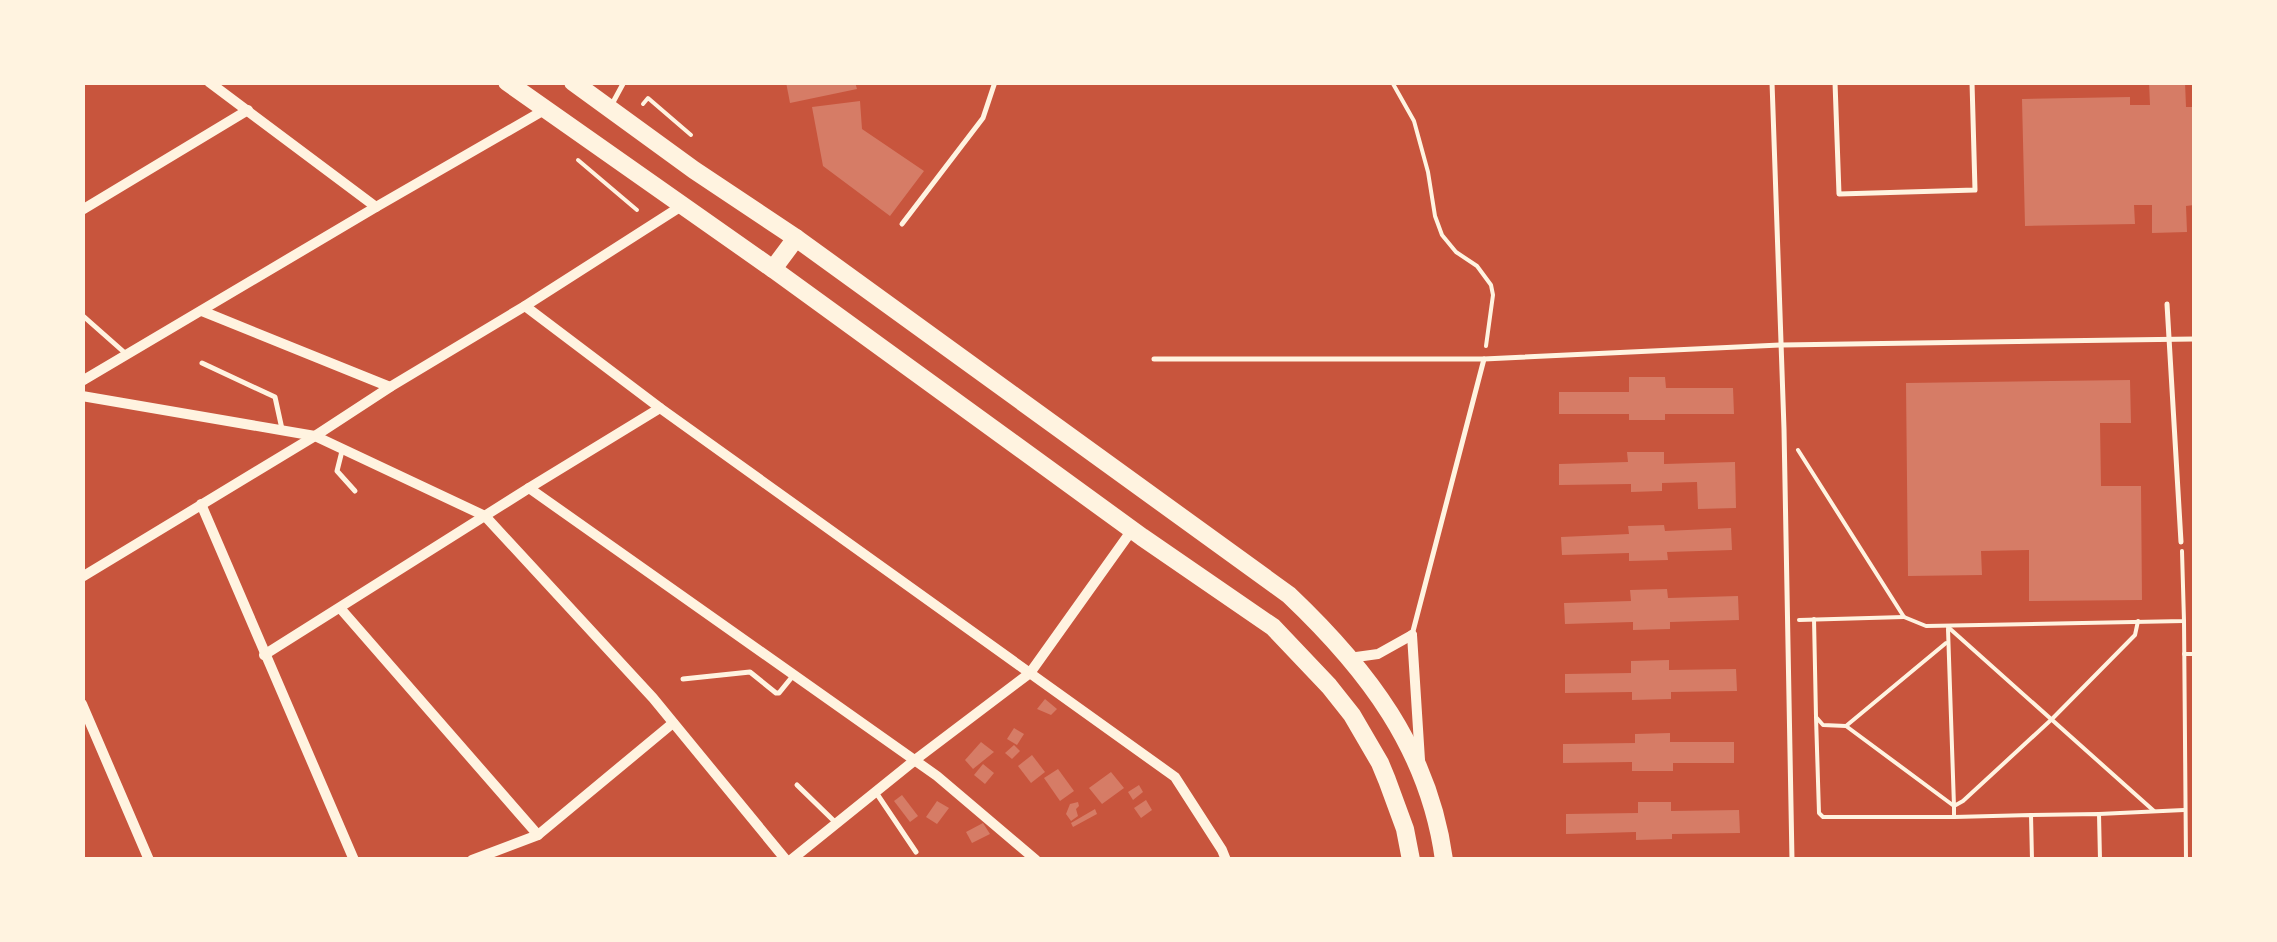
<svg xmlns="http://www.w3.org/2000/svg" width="2277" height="942" font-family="'Fira Sans Condensed',sans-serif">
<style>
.building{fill:#d67c66}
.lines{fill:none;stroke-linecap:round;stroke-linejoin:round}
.path{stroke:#fff3e0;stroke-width:4}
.service{stroke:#fff3e0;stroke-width:5}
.minor{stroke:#fff3e0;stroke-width:10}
.primary{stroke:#fff3e0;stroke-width:18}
</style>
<rect width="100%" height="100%" fill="#c8553d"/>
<g class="building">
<path d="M786,82H855L857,89L790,103Z"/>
<path d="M2149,82H2185L2186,107H2194V205L2186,206L2187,232L2152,233V205H2134L2135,224L2025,226L2022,99L2130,97V105H2150Z"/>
<path d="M860,101L862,129L924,171L890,216L823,166L812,107Z"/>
<path d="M1629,377H1665L1666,388H1733L1734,414H1665V420H1629V414H1559V392H1629Z"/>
<path d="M2130,380L2131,423H2100L2101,486H2141L2142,600L2029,601V550L1981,551L1982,575L1908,576L1906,383Z"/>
<path d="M1627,452H1664V464L1735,462L1736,508L1698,509L1697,482L1662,483V491L1631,492V484L1559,485V464L1628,462Z"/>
<path d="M1664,525L1665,531L1731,528L1732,550L1667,552L1668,560L1629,561V553L1562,555L1561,537L1629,534L1628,526Z"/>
<path d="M1667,589L1668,598L1738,596L1739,620L1670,622V629L1633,630V622L1565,624L1564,603L1631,601L1630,590Z"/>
<path d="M1669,660V670L1736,669L1737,691L1671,692V699L1632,700V692L1565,693V674L1631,673V661Z"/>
<path d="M1045,699L1057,709L1051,715L1037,709Z"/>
<path d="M1014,728L1024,734L1017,745L1007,739Z"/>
<path d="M1670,733V742H1734V763H1673V771H1632V762L1563,763V744L1635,743V734Z"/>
<path d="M981,742L994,752L973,769L965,760Z"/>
<path d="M1014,745L1020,751L1012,759L1005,753Z"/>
<path d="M1032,755L1045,772L1031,783L1018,766Z"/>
<path d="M983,764L994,773L985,784L974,775Z"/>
<path d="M1058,769L1074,791L1060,801L1044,778Z"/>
<path d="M1111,772L1124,788L1102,804L1089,788Z"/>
<path d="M1139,785L1143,792L1133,800L1128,792Z"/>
<path d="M902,795L918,816L910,822L894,801Z"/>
<path d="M1146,800L1152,810L1141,818L1134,808Z"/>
<path d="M937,801L949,808L937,824L926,817Z"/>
<path d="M1078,802L1079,806L1076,809L1078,816L1071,821L1066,814L1070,804Z"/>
<path d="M1638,802H1671V811L1739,810L1740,833L1672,834V839L1636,840V832L1566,834V814L1638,813Z"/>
<path d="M1095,809L1097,814L1073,827L1071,823Z"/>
<path d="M983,823L990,834L972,843L966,832Z"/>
</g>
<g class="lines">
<g class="path">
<path d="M1392,82L1414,121L1428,172L1435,216L1442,235L1456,252L1477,266L1491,285L1493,295L1486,346"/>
<path d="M643,104L648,98L691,135"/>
<path d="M578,160L637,210"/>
<path d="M1798,450L1904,617L1926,626L2184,621L2182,551"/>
<path d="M1814,619L1816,717L1823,725L1846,726L1954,806V817H1823L1819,813L1816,717"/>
<path d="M1799,620L1904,617"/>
<path d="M2184,621L2186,860"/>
<path d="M1948,627L2154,811"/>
<path d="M1948,629L1954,806L1963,801L2052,719L2135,635L2138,621"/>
<path d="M2184,654H2194"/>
<path d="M1846,726L1946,643"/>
<path d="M2099,814L2184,810"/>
<path d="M2031,815L2099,814L2100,860"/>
<path d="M1954,817L2031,815L2032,860"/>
</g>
<g class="service">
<path d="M1772,82L1784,429L1792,860"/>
<path d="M1835,82L1839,194L1975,190L1972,82"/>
<path d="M611,106L624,82"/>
<path d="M902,224L983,118L995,82"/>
<path d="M2167,304L2181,542"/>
<path d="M82,315L125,353"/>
<path d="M1154,359H1484L1782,345L2194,339"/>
<path d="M202,363L275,397L282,429"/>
<path d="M342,451L337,471L355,491"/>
<path d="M1412,635L1484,359"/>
<path d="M683,679L750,672L776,693H779L792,677"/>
<path d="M797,785L834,821"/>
<path d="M877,794L916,852"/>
</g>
<g class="minor">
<path d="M209,82L376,207"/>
<path d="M82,210L248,110"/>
<path d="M525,306L660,408L1175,777L1222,850L1226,860"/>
<path d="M202,311L390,387"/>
<path d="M82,381L376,207L546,109"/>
<path d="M82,396L315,436L485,516L653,698L786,860"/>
<path d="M529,488L937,776L1036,860"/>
<path d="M201,504L354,860"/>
<path d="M82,577L315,436L390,387L525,306L683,205"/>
<path d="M340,608L538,835"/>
<path d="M1412,635L1420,760"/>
<path d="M264,655L529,488L660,408"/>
<path d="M1349,658L1378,654L1412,635"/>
<path d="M82,704L149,860"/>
<path d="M472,860L538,835L673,723"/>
<path d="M791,860L915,760L1030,673L1132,530"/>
</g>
<g class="primary">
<path d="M507,82L773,269L1142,537L1273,627L1329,686L1352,715L1380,763L1387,780L1405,829L1411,860"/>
<path d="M573,82L694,170L796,238L1289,595C1367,669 1429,749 1444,860"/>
<path d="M773,269L796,238"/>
</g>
</g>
<rect width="2277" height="942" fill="none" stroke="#fff3e0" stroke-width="170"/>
</svg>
